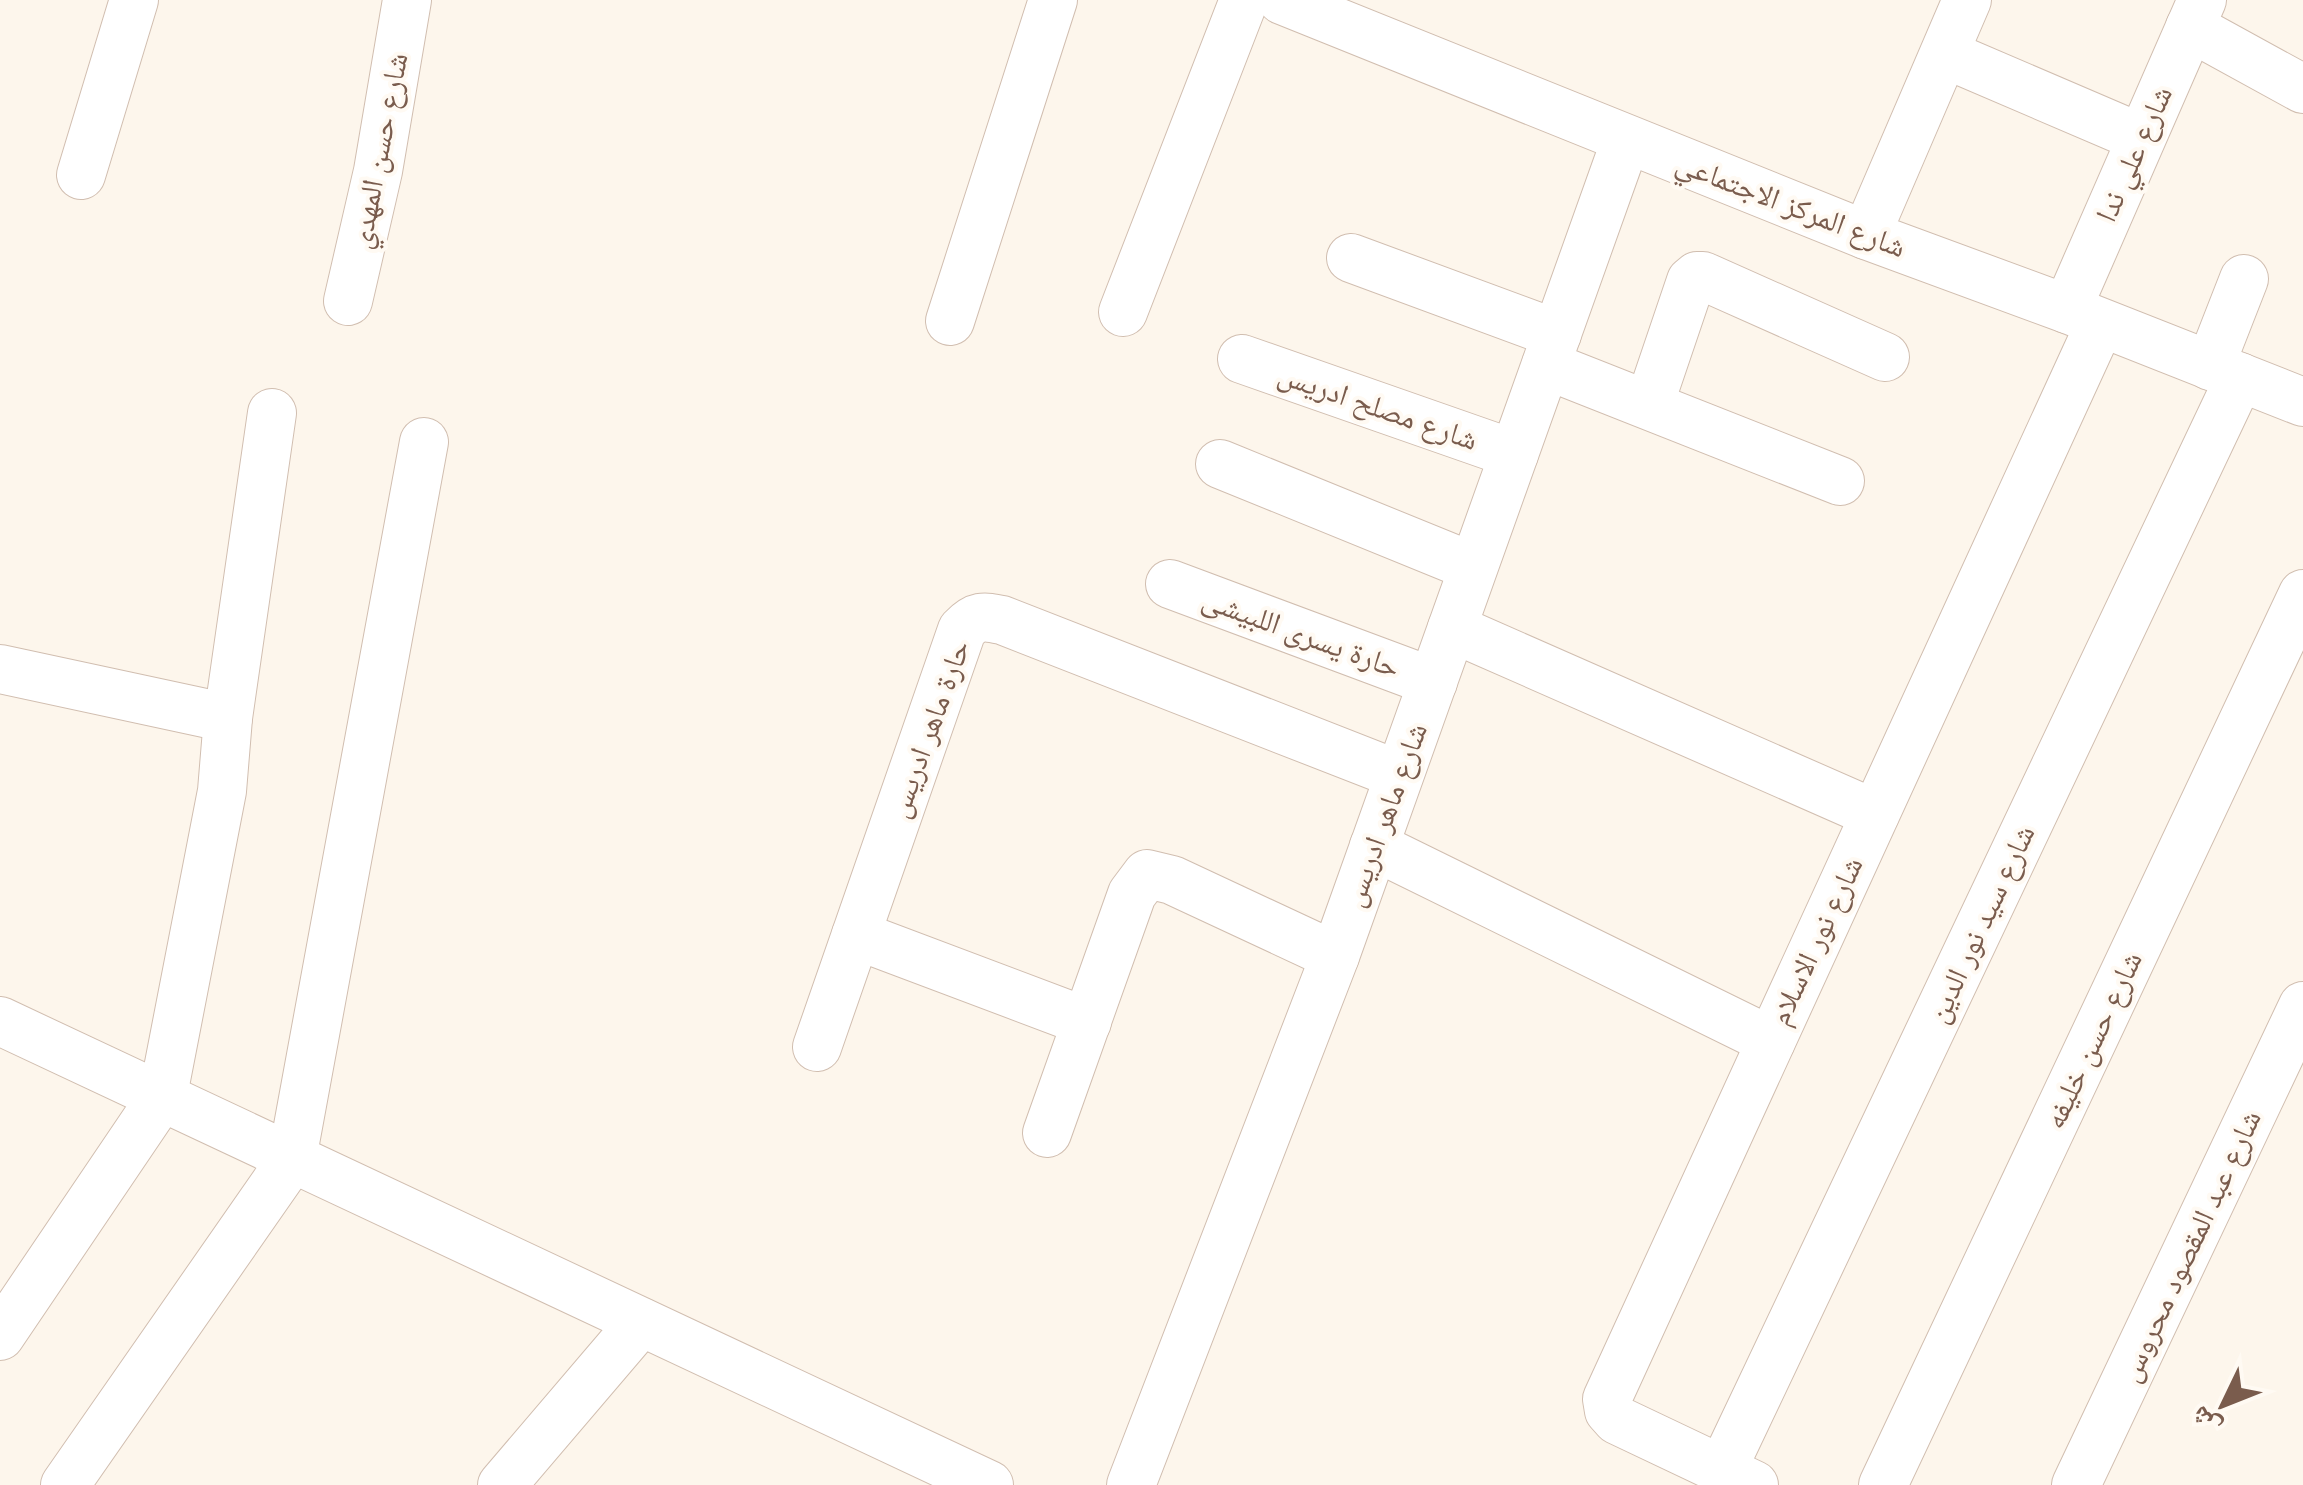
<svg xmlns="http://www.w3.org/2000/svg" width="2303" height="1485" font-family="'Space Grotesk','Noto Naskh Arabic',sans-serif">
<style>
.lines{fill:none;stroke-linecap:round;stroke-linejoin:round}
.street-casing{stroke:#d1beb0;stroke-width:50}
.street{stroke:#fff;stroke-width:48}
.labels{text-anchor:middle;stroke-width:8;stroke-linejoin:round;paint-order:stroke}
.street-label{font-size:30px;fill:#7a5c4d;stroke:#fffaf3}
</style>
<rect width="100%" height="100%" fill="#fdf6ec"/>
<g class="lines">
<g class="street-casing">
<g id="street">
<path d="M1282,0L1866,235L2067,309L2303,402"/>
<path d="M2190,27L2303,89"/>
<path d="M1945,54L2141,138"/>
<path d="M81,175L134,0"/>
<path d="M1866,235L1967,0"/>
<path d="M1351,258L1557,334"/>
<path d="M348,301L378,171L407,0"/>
<path d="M2067,309L2202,0"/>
<path d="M1123,312L1244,0"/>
<path d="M950,321L1053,0"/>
<path d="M1242,359L1514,454"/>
<path d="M1546,365L1840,481"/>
<path d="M2210,366L2244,279"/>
<path d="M1649,405L1691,281L1697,276H1703L1885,357"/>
<path d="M1220,464L1473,567"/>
<path d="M1170,584L1433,682"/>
<path d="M1452,628L1875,814"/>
<path d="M0,669L228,718"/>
<path d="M1374,846L1771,1041"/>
<path d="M856,935L1087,1022"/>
<path d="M0,1021L989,1485"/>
<path d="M817,1047L962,630C976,615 983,616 1002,620L1399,775"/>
<path d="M1047,1133L1132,894L1147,874L1172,880L1335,956"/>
<path d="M0,1336L163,1095L222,791L228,718L272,413"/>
<path d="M1722,1470L2240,377"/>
<path d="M65,1485L292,1159L424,442"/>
<path d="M502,1485L641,1322"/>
<path d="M1131,1485L1335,956L1626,140"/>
<path d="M1754,1485L1617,1420L1609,1411L1607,1399L2100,324"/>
<path d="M1883,1485L2303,594"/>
<path d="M2076,1485L2303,1006"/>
</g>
</g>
<use href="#street" class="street"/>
</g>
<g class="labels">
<g class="street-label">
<text transform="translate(379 151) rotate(-79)" y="10">شارع حسن المهدي</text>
<text transform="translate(2134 154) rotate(-66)" y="10">شارع علي ندا</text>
<text transform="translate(1791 205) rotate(21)" y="10">شارع المركز الاجتماعي</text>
<text transform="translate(1378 407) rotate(19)" y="10">شارع مصلح ادريس</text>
<text transform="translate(1301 633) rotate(20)" y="10">حارة يسرى اللبيشى</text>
<text transform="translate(929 729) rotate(-70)" y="10">حارة ماهر ادريس</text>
<text transform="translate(1385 815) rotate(-70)" y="10">شارع ماهر ادريس</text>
<text transform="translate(1981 924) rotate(-65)" y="10">شارع سيد نور الدين</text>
<text transform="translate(1816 941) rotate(-65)" y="10">شارع نور الاسلام</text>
<text transform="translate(2093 1040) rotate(-65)" y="10">شارع حسن خليفه</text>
<text transform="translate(2190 1246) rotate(-65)" y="10">شارع عبد المقصود محروس</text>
</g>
</g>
<g transform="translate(2223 1405) rotate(227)" stroke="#fffaf3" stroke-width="8" paint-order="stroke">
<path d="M0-8L18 38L0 25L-18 38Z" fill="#7a5c4d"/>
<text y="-15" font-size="28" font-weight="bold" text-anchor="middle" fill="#7a5c4d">ش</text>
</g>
</svg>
